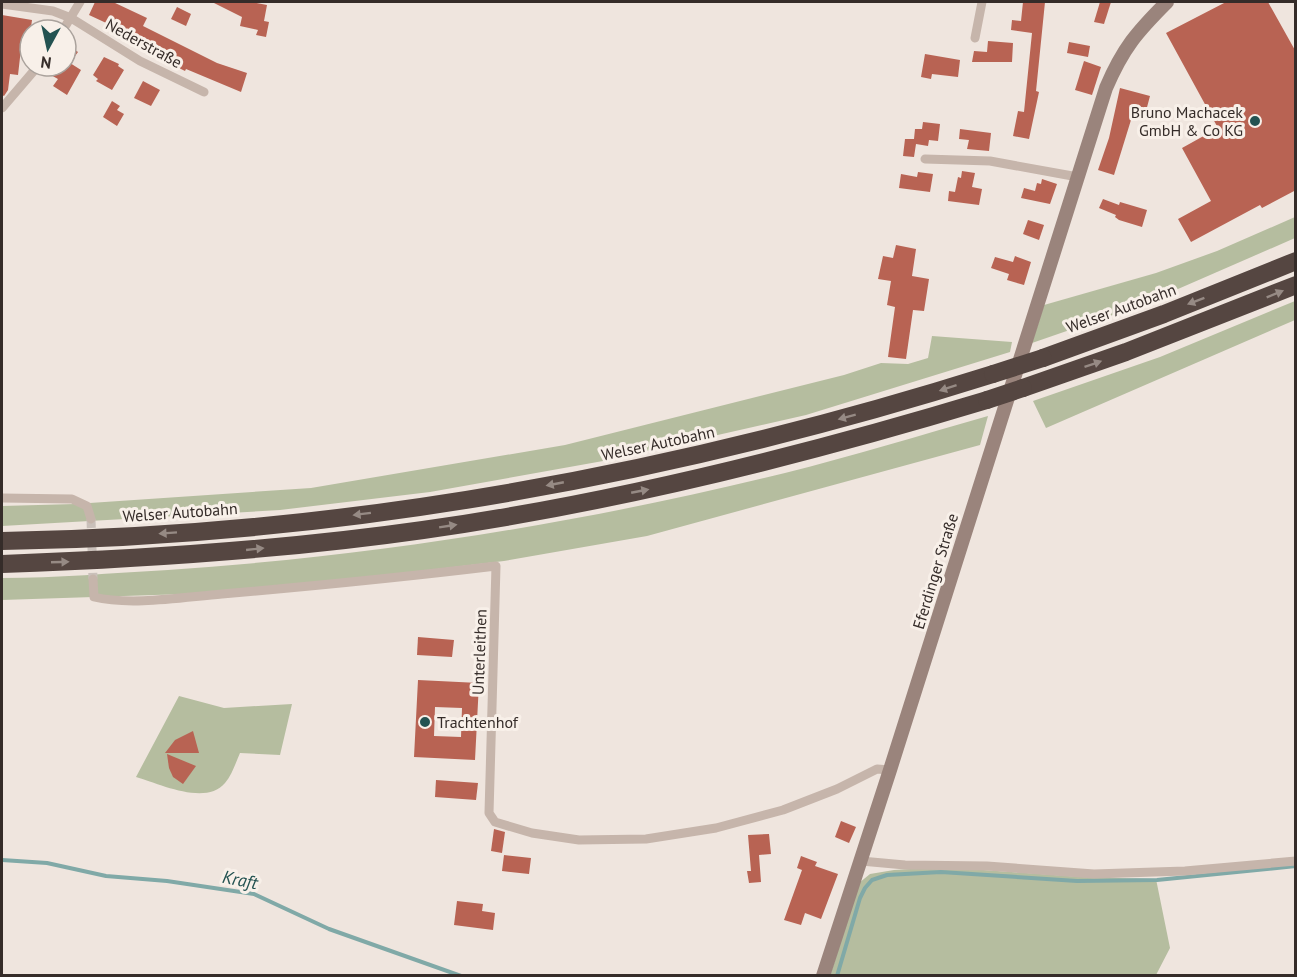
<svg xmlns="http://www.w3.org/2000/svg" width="1297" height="977" font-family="'PT Sans',sans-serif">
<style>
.green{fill:#b5bd9f}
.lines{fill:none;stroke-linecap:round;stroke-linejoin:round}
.stream{stroke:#80a9a7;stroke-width:4}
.building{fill:#b86353;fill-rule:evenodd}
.minor-tunnel{stroke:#cac0ba;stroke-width:9;stroke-dasharray:9 4.5;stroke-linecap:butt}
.minor{stroke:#c6b5ab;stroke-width:9}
.secondary{stroke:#9a847c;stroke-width:14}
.motorway{stroke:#554641;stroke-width:18}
.motorway-bridge{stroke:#554641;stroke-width:18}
.oneway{fill:#968a84}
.poi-dot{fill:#235251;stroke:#f8f0e9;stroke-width:2}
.labels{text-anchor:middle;stroke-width:6;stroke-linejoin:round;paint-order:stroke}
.street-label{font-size:16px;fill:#352c29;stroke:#f8f0e9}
.poi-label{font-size:16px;fill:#352c29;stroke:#f8f0e9;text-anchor:end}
.water-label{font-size:18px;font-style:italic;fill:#235251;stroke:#f8f0e9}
</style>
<rect width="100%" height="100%" fill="#efe5de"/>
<g class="green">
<path d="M1295,217V238L1139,306L1032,343L1044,305L1156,273L1217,251Z"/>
<path d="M1295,301V320L1046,428L1033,401L1160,357Z"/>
<path d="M932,336L1012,342L1010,352L806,415L603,461L430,492L280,510L2,526V506L75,504L311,488L565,445L844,375L881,363L908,364L928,358Z"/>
<path d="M988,416L980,445L647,536L504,561L337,581L185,594L2,600V578C57,578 112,573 168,570C376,556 582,523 785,473C853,456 921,435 988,416Z"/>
<path d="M179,696L224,708L292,704L280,755L240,753C236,762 232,775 225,783C206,806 160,784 136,777Z"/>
<path d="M942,867L1081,877L1156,879L1170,948L1156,975L830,976L859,883L870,874L894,870Z"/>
</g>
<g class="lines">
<g class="stream">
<path d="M2,860L47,863L106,876L167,881L254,894L329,929L461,976"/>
<path d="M837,976L860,898L865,888L872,880L887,875L941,872L1077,881L1157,880L1296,866"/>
</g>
</g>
<g class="building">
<path d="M95,2H113L147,18L143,26L217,63L247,73L241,92L186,69L185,71L141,49L145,41L89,15Z"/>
<path d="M212,2H251L267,5L264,21L269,22L266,37L256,35L258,30L240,26L242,17Z"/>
<path d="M1023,2H1045L1036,91L1039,92L1029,139L1013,136L1018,111L1024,112L1032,33L1011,30L1012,20L1021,21Z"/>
<path d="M1100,2H1111L1104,24L1094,22Z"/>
<path d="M1226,2H1268L1296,52V190L1262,208L1260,205L1191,242L1178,219L1211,201L1182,148L1218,128L1166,33Z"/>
<path d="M177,7L191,14L186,26L171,19Z"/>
<path d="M2,15L32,20L29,42L22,40L18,75L10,74L8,90L4,96L2,95Z"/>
<path d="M988,41L1013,43L1012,62H972L974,51L987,52Z"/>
<path d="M1069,42L1090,46L1088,57L1067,53Z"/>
<path d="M66,44L78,52L70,63L81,70L67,95L53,86L58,79L49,74L55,66H66Z"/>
<path d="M925,54L960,60L958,77L932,74L931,79L921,77Z"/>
<path d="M104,57L119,64L118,66L124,70L112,90L96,81L98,79L93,75Z"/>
<path d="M1084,61L1101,67L1092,95L1075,90Z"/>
<path d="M143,81L160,90L151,106L134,98Z"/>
<path d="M1120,88L1150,96L1146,111L1135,107L1114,175L1098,170L1109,138Z"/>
<path d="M112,101L120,106L117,110L124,114L117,126L103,117Z"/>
<path d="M923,122L940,124L938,141L929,140L928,146L916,144L914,157L903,156L905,139H914L915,129H922Z"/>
<path d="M960,129L991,133L989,151L967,149L969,140L959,139Z"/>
<path d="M962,171L975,173L972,187L982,189L979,205L948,201L949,191L955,192L958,177L961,178Z"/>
<path d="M918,172L933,174L930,192L899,188L901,174L917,177Z"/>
<path d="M1042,179L1057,184L1050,204L1021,198L1024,188L1035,191L1037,183L1041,184Z"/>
<path d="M1103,199L1119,205L1120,202L1147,210L1142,227L1119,220L1115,217L1116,215L1099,208Z"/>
<path d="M1028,220L1044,225L1039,240L1023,234Z"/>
<path d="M896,245L916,249L912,276L929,279L924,311L913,310L906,359L888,357L895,307L887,305L891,281L878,279L883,256L893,258Z"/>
<path d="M1015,256L1031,262L1024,285L1007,280L1009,274L991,268L995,257L1013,262Z"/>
<path d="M418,637L454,640L452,657L417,655Z"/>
<path d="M418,680L479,683L475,760L414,757ZM435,707L462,708L461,737L434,736Z"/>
<path d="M193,731L199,753H165L175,740Z"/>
<path d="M167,754L196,766L183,784L173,777L169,768Z"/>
<path d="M436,780L478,783L476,800L435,797Z"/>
<path d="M841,821L856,827L849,843L835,837Z"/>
<path d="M494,829L505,832L502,853L491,851Z"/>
<path d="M769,834L771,854L759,855L761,882L749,883L747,871H751L748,835Z"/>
<path d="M504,855L531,858L529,874L502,871Z"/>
<path d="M801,856L817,862L815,866L838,874L821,919L805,913L801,925L784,920L802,870L797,868Z"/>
<path d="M457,901L483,904L482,911L495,913L493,930L454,925Z"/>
</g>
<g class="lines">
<path class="minor-tunnel" d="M91,519L93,579"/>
<g class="minor">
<path d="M2,4L53,11L71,18L140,61L204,92"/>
<path d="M63,30L80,2"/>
<path d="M975,38L982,2"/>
<path d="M2,108L38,66"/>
<path d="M925,159L990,161L1078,177"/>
<path d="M2,498L72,499L87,506L91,519"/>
<path d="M93,579L94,597C131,606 184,597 222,594C314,586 405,577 496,566L489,813L495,822L532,833L579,840L646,839L716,828L783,810L837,789L877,769L890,770"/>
<path d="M861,861L905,865L987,866L1094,874L1185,871L1296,861"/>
</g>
<path class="secondary" d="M823,976L890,770L1106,88C1123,48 1137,32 1167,2"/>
<g class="motorway">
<path d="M1043,358L1164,314L1296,261"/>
<path d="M1023,388L1126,352L1296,285"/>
<path d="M2,541C338,536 673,475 993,374"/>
<path d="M2,564C143,559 283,550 423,530C615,503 802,456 987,400"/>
</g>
<g class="motorway-bridge">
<path d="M993,374L1043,358"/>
<path d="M987,400L1023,388"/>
</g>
</g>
<defs><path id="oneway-solid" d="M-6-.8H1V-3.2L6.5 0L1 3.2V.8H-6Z" transform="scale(1.5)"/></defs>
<g class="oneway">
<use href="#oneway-solid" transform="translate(1275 294) rotate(-22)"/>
<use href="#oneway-solid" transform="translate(1196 301) rotate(159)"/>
<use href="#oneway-solid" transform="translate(1093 364) rotate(-19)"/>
<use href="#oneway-solid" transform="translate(948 388) rotate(162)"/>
<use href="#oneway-solid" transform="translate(847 417) rotate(165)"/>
<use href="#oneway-solid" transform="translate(555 484) rotate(169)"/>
<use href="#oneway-solid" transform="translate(640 491) rotate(-11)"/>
<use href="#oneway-solid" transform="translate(362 514) rotate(173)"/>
<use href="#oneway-solid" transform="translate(448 526) rotate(-9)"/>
<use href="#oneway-solid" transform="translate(168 533) rotate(176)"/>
<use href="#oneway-solid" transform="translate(255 549) rotate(-6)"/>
<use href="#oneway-solid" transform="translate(60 562) rotate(-2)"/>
</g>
<g class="poi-dot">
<circle cx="1255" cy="121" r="6"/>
<circle cx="425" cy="722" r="6"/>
</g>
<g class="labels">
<g class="street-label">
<text transform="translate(144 43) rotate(29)" y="6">Nederstraße</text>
<text transform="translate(1121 308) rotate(-20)" y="6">Welser Autobahn</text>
<text transform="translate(658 443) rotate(-12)" y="6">Welser Autobahn</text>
<text transform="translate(180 512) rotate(-4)" y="6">Welser Autobahn</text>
<text transform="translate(935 571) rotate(-73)" y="6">Eferdinger Straße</text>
<text transform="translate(479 652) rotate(-88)" y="6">Unterleithen</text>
</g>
<g class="poi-label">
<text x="1243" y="118">Bruno Machacek<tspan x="1243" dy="18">GmbH &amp; Co KG</tspan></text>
<text x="437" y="728" text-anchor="start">Trachtenhof</text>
</g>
<g class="water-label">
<text transform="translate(240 880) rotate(11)" y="6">Kraft</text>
</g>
</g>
<rect width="1297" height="977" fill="none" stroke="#352c29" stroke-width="6"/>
<g transform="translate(48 48) rotate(188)"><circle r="28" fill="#f8f0e9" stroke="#aaa29c" stroke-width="1.5"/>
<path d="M0-4.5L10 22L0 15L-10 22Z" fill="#235251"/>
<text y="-9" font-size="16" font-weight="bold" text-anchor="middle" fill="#352c29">N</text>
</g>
</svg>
